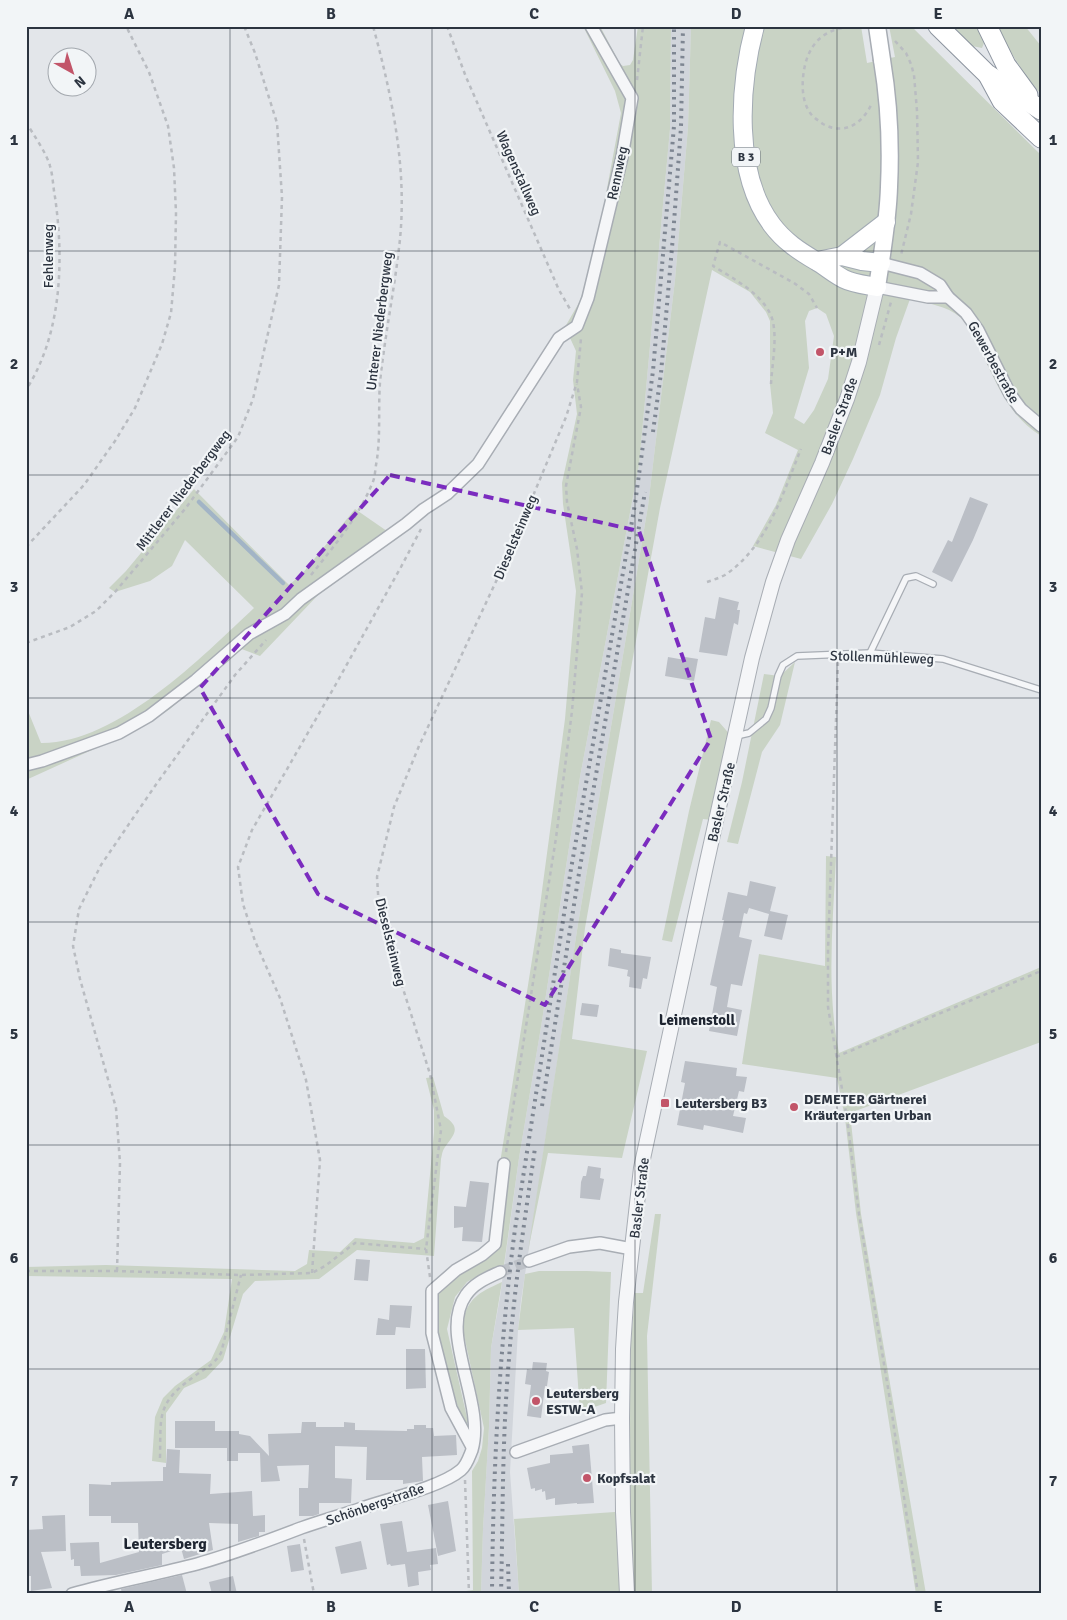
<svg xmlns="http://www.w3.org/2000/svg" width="1067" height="1620" font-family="Signika,sans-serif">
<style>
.built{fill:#d1d5db}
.green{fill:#c9d3c5;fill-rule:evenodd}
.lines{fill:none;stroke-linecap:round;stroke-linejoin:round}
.stream{stroke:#a2b4c6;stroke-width:4.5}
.building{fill:#bbbfc6}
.minor-tunnel{stroke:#bec2c8;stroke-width:11;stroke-dasharray:11 5.5;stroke-linecap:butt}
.service-casing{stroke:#a8adb4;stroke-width:8}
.minor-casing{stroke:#a8adb4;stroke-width:14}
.tertiary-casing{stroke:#a8adb4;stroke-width:16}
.secondary-casing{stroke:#a8adb4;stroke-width:19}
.primary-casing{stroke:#a3abb4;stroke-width:20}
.trunk-casing{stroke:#8c949f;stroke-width:21}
.path{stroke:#b9bcc1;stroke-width:2.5;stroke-dasharray:4 4;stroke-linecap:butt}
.service{stroke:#f5f6f8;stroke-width:5.5}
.minor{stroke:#f5f6f8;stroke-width:11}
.tertiary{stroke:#f5f6f8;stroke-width:14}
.secondary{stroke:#fff;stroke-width:16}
.primary{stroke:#fff;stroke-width:18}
.trunk{stroke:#fff;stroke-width:19}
.rail{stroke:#7e8692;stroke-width:4;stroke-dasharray:2.5 5;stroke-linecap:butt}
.secondary-bridge-casing{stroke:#a8adb4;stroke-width:19;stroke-linecap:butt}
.secondary-bridge{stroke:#fff;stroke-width:16}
.marked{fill:none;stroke:#7b2cbf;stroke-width:4;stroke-dasharray:10 6;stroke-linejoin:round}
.grid{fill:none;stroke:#2c3440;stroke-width:1;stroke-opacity:0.55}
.poi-dot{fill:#c25569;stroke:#f2f5f7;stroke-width:2}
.labels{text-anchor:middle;stroke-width:4.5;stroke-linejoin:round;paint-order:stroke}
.shield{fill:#f2f5f7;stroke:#676e77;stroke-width:1}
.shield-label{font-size:12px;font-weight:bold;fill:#2c3440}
.street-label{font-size:14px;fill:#2c3440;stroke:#f2f5f7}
.poi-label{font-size:14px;font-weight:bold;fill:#2c3440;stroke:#f2f5f7;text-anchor:start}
.neighbourhood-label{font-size:15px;font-weight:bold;fill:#1e2531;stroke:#f2f5f7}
.quarter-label{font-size:16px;font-weight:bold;fill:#1e2531;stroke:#f2f5f7}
.neatline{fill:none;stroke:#2c3440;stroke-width:2}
.grid-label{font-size:16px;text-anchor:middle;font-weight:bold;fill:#2c3440}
</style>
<rect width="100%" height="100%" fill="#e3e6ea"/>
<path class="built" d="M671,26H691L688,127L675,280L648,506L578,924L521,1301L518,1330L510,1472L519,1594H481L483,1529L489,1427L491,1348L500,1297L519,1158L541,1027L580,777L639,465L670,129Z"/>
<g class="green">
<path d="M583,26H600L620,64L623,66L630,65L633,60L638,26H671L670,129L639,465L580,777L541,1027L519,1158L504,1265L486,1271L467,1282L455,1297L447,1329L468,1422L466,1426L463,1423L436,1340V1305L439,1294L447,1283L496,1248L500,1163L537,928L565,719L576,591L563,504L562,483L577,414L573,380L576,351L565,327L580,301L587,277L603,210L621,113L615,91Z"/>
<path d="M691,26H861L867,63L895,57L889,26H911L1041,155V436C1010,417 997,385 982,353C976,341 971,327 960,317C947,306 927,303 910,299L896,338L880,395L853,459L832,504L801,559L753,546L776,505L798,450L765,433L773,413L770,384V321L766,312L750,292L712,270L660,508L633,657L585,928L572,1039L647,1051L622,1158L548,1153L528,1251L578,924L648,506L675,280L688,127ZM817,308L826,314L834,336L828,379L814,410L804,424L794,418L809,368L805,321L809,311Z"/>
<path d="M953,26H981L986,38L982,48L972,46Z"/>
<path d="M995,26H1025L1041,46V94L1028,80Z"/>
<path d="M194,489L289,585L302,574L355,509L397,538L319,594L260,656L239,648L170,709L140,728L26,780V706L41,743C116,744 202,657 254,608L185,540L172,566L150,581L115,592L109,588L126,571Z"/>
<path d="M795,662L780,725L762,752L738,844L727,842L742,782L764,674L780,676Z"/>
<path d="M711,720L719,722L732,737L712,820L703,819L672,942L662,940L689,811Z"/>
<path d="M826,856L836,857C833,922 826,989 839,1053L1041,967V1042L850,1113L861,1214L926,1594H916L856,1213L845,1118L837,1078L742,1064L759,954L825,966Z"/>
<path d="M433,1077L444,1116C462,1128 454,1134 445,1147C442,1151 442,1155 441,1159L434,1256L357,1250L319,1279L255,1281L243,1294L223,1360L206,1378L184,1388L166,1413V1463L152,1461L155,1417L163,1398L175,1386L211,1360L224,1332L232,1279L26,1276V1267L106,1265L295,1271L307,1264L309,1250L340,1252L355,1238L414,1243L424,1238L434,1132V1110L426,1078Z"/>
<path d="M655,1214H661L647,1336L652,1594H519L514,1519L629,1511V1365L635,1293H643Z"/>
<path d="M539,1271H587L611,1272L606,1403L580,1412L574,1328L518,1330L525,1274Z"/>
<path d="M502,1282L491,1348L489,1427L483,1529L481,1594H466V1591L473,1590L472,1471L478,1461L482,1448L484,1428L462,1326C467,1298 478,1293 502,1282Z"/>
</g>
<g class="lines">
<path class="stream" d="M199,502L283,583"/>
</g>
<g class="building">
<path d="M970,497L988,504L973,540L952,582L932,572L948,540L952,542Z"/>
<path d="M719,597L739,602L737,610H740L738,625L734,623L727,656L699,652L705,617L715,619Z"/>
<path d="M668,657L685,660V657L698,659L694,681L665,676Z"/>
<path d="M750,881L776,887L770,911L788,915L782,940L764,936L769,914L749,908L747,914L744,913L739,937L752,940L742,986L731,984L727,1007L742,1010L737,1036L709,1031L717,987L710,985L724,920H722L728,892L747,896Z"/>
<path d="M610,948L621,950V953L651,957L647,979L643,978L641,989L629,987L630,977L627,976L628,970L608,966Z"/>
<path d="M582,1003L599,1005L597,1017L580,1015Z"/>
<path d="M685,1061L737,1068L736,1076L747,1077L744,1092L739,1091L733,1116L746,1118L743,1133L704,1125L703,1130L677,1125L685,1083L681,1082Z"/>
<path d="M588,1166L601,1168L600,1178L604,1179L600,1200L580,1198L581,1182L583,1176H586Z"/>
<path d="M470,1181L489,1183L482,1242L462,1241L463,1227L454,1228V1206L466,1207Z"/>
<path d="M356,1259L370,1260L368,1281L354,1280Z"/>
<path d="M390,1305L412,1306L410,1328L396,1327L395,1335H376L378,1318L389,1320Z"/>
<path d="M406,1349H425L426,1388L406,1389Z"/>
<path d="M533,1362L547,1363L546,1371L549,1372L547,1386H545L541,1418L527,1416L531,1385L525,1384L527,1369L532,1370Z"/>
<path d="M175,1421H215V1431H239V1434L250,1436L269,1456L268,1434L301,1433L302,1422H316V1427H344V1422L355,1423V1430L407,1431V1429H414V1425H426V1428H433L434,1436L456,1435L457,1455L422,1457L423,1481L403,1484V1480H366L367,1447L335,1446V1478L352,1479L351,1503H319V1514L313,1516H299V1488H308L309,1465L277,1466L280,1481L261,1482L260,1453H238V1461H227V1448H175Z"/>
<path d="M589,1444L594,1503L577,1504V1503L555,1505V1498L546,1500L545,1491L542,1492V1489L535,1491V1488L531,1489L527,1468L550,1463V1455L573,1453L572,1446Z"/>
<path d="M167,1449L180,1450L179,1473L211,1474L210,1494L252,1491L253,1516L265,1515V1532H259V1536L238,1542V1524L209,1523L213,1550L184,1559L181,1548L162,1554V1565L116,1575L81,1576L80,1566H74V1559L71,1560L70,1543L99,1542L100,1563L139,1552L138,1523H111V1516H89V1484L111,1485V1482L163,1481V1467H166Z"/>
<path d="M448,1501L456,1551L438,1556L428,1505Z"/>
<path d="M65,1515L66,1551L41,1552L52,1588L31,1591V1576H26V1530L43,1529L42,1516Z"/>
<path d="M402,1521L407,1552L436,1548L438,1564L430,1565L431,1570L418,1572L419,1585L408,1587L405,1564L391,1566L390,1564L387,1565L380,1524Z"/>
<path d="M361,1541L367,1569L341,1574L335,1547Z"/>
<path d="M300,1544L304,1570L291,1572L287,1546Z"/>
<path d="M182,1575L187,1594H122L121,1589Z"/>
<path d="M233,1576L237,1594H212L209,1582Z"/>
</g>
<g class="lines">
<path class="minor-tunnel" d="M500,1272L529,1261"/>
<g class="service-casing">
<g id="service">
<path d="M870,653L906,578L916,576L933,584"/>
<path d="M736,736L749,733L766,719L771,708L778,676L783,665L797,656L870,653L943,659L1041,690"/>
</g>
</g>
<g class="minor-casing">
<g id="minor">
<path d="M881,263L920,273L940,285L948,297L966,313L978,330L1010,394L1021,409L1041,426"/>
<path d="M877,287L928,297H948"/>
<path d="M26,765L42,761L119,733L149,716L196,680L249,634L285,614L301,599L406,524L424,509L447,494L478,464L559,338L577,326L588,298L622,157L632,98L591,26"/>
<path d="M529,1261L569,1247L600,1243L632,1249"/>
<path d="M472,1447L451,1408L432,1333V1291L456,1270L482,1255L495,1244L504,1164"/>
<path d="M516,1452L605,1420L622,1418"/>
<path d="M72,1594C113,1582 155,1575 197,1564C233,1554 267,1541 301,1528C321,1521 342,1515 362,1508C388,1499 441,1487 461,1470C467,1465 469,1457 472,1450C486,1402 438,1334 466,1295C474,1283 487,1278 500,1272"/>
</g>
</g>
<g class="tertiary-casing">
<path id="tertiary" d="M627,1594L623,1512L622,1418L623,1349L626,1302L641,1168L706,866L752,658L773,582L788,540L822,463L847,399L859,362L877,287"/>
</g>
<g class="secondary-casing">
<path id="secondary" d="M877,287C882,254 888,221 889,187C891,145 889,102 882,60"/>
</g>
<g class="primary-casing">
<g id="primary">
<path d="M755,26C739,86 733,173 772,225C784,241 799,251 816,261C825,266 834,274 844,279C854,284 867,285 877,287"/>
<path d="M842,256L862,261L881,263"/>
<path d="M817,261L842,256L886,222"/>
</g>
</g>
<g class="trunk-casing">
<g id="trunk">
<path d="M938,26L987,74L1041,110"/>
<path d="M987,26L1006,65L1028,95"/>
<path d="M989,77L1002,101L1041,138"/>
</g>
</g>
<g class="path">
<path d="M447,26L466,77L559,290L570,309"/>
<path d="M858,27C824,26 806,44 803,78C802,88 803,102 809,111C812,117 818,120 823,124C845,136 863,123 872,103"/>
<path d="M895,41L906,53L911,64L914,75L917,111L918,162L911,214L901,255"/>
<path d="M637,80L643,26"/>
<path d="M26,122C33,134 47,154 50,166C53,176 53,187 55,197C64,260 62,334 26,390"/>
<path d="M879,345L891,302"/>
<path d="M771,384C772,365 777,341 773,322C768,297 733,278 713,266L720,242L794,283L809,294L817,308"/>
<path d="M26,547L84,485L115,441L135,408L162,344L171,313L175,267L176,213L174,168L168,126L149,72L126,26"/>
<path d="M311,575C334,546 358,518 372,484C375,478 375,471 376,465C381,438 378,410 380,382C385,334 395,287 400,239C407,167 392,96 373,26"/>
<path d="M707,582C713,580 719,578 725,575C767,547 783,493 801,449"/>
<path d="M26,643L70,627L96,611L115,592L185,509L238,437L253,399L279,285L282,197L277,123L255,53L244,26"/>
<path d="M838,662L828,950V1007L847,1118L859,1214L890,1400L918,1594"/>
<path d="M836,1057L1041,971"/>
<path d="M506,1152L556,838L572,711L582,593L577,549L567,502L566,486L581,407L577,384"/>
<path d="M26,1271H117L241,1275L312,1273L325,1266L355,1243L426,1249"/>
<path d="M117,1271L120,1163L116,1108L80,979L73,946L79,909L101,865L157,783L235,675L266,640"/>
<path d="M312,1273L320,1160L306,1080L280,998L255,941L243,904L238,867L252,830L336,684L401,567L421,529"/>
<path d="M430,1277L426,1249L441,1130L430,1074L399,976L379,909L377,877L394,807L419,746L507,558L566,417L577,382L581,338"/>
<path d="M160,1458C161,1417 156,1404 192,1378C205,1368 212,1367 221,1353L241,1275"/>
<path d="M465,1480L469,1594"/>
<path d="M304,1539L314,1594"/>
</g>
<use href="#service" class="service"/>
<use href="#minor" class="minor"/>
<use href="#tertiary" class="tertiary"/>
<use href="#secondary" class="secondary"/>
<use href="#primary" class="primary"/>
<use href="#trunk" class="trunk"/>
<g class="rail">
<path d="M653,432L661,373L673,236L681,127L683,26"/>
<path d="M542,1106L580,867L645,492"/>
<path d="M508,1564L509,1594"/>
<path d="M492,1594C493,1472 499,1350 515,1229L571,869L635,504L653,371L674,126V26"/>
<path d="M501,1594C503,1515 502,1437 509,1359C514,1288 525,1218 535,1148"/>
</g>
<g class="secondary-bridge-casing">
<path id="secondary-bridge" d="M877,26L882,60"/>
</g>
<use href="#secondary-bridge" class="secondary-bridge"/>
</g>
<path class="marked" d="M390,475L639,531L711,739L545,1005L318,894L200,688Z"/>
<path class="grid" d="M230,26V1594M432,26V1594M635,26V1594M837,26V1594M26,251H1041M26,475H1041M26,698H1041M26,922H1041M26,1145H1041M26,1369H1041"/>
<g class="poi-dot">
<circle cx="820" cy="352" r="5"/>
<rect x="660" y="1098" width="10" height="10" rx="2.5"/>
<circle cx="794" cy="1107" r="5"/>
<circle cx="536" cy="1401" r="5"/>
<circle cx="587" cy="1478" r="5"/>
</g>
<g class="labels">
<rect class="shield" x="732" y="147.5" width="28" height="19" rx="4"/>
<g class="shield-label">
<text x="746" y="161">B 3</text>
</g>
<g class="street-label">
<text transform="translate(519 173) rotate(66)" y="5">Wagenstallweg</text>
<text transform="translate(617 173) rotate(-78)" y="5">Rennweg</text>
<text transform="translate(48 256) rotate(-90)" y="5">Fehlenweg</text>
<text transform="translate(379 321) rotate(-83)" y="5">Unterer Niederbergweg</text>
<text transform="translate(994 362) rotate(61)" y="5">Gewerbestraße</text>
<text transform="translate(839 416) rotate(-70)" y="5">Basler Straße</text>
<text transform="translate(183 490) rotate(-53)" y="5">Mittlerer Niederbergweg</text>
<text transform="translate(515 537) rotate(-67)" y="5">Dieselsteinweg</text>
<text transform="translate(882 657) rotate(2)" y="5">Stollenmühleweg</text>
<text transform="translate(721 802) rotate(-77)" y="5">Basler Straße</text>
<text transform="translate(391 942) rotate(76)" y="5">Dieselsteinweg</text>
<text transform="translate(639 1198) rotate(-83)" y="5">Basler Straße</text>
<text transform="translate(375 1504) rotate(-19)" y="5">Schönbergstraße</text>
</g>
<g class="poi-label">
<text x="830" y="357">P+M</text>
<text x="804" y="1104">DEMETER Gärtnerei<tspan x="804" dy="16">Kräutergarten Urban</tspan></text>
<text x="675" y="1108">Leutersberg B3</text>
<text x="546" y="1398">Leutersberg<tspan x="546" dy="16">ESTW-A</tspan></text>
<text x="597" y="1483">Kopfsalat</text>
</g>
<g class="neighbourhood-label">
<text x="697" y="1025">Leimenstoll</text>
</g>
<g class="quarter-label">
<text x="165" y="1549">Leutersberg</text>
</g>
</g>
<rect width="1067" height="1620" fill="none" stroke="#f2f5f7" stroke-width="55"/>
<g transform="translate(72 72) rotate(141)"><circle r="24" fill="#f2f5f7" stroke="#a3a8ae"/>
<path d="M0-4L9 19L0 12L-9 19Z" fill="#c25569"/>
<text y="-8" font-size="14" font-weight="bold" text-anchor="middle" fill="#2c3440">N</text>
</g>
<rect x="28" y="28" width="1012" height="1564" class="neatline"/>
<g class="grid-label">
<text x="129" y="19">A</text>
<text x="331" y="19">B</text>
<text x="534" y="19">C</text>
<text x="736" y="19">D</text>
<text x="938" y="19">E</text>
<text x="14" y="145">1</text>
<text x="1053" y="145">1</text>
<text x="14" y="369">2</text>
<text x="1053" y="369">2</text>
<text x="14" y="592">3</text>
<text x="1053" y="592">3</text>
<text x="14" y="816">4</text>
<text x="1053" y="816">4</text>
<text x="14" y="1039">5</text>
<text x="1053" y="1039">5</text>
<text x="14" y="1263">6</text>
<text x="1053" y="1263">6</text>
<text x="14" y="1486">7</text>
<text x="1053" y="1486">7</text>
<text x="129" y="1612">A</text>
<text x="331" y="1612">B</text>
<text x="534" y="1612">C</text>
<text x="736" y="1612">D</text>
<text x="938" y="1612">E</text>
</g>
</svg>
